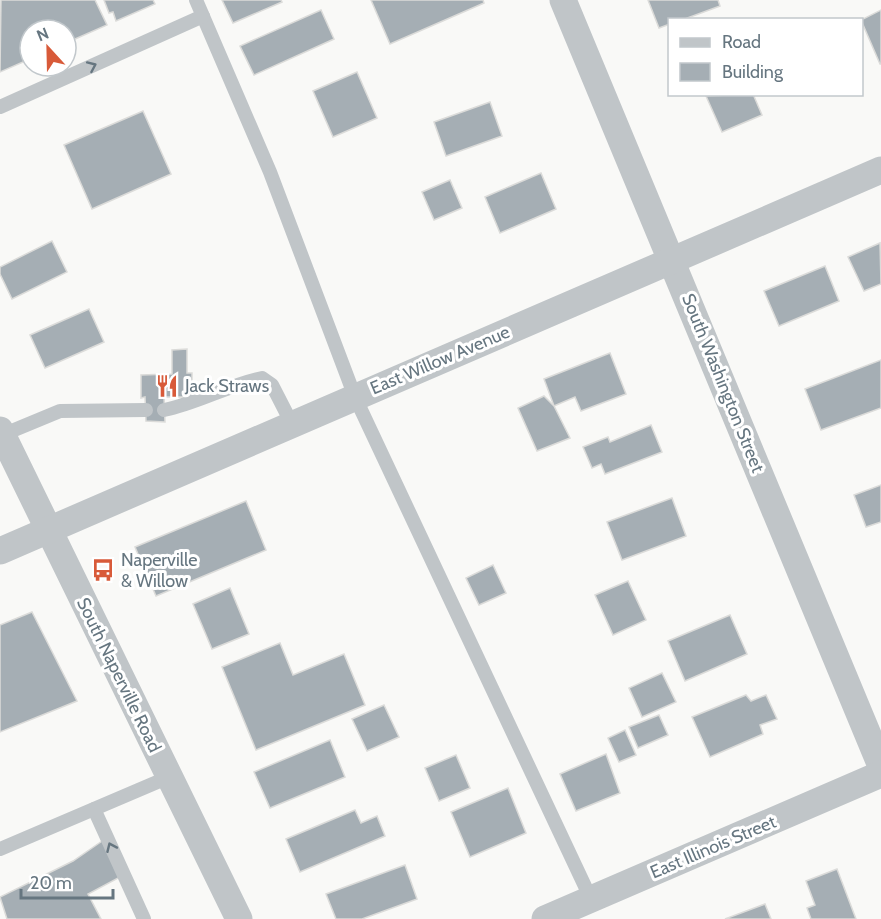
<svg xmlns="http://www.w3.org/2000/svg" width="881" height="919" font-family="Cabin,sans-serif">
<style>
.building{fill:#a5aeb4;stroke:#dbdbd9;stroke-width:1.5}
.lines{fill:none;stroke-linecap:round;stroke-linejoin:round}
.lane{stroke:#c0c5c8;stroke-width:14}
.street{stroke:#c0c5c8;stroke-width:27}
.oneway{stroke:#667680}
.labels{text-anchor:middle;stroke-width:6;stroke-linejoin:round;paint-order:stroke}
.street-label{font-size:18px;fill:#667680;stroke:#fff}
.poi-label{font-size:18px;fill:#667680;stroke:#fff;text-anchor:start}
</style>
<rect width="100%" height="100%" fill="#f9f9f7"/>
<g class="building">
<path d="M1,0H95L107,25L66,43V30H30V59L0,72Z"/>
<path d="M104,0H153L155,4L116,21L113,12L109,13Z"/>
<path d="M222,0H281L282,2L233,23Z"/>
<path d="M371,0H483L484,3L390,44Z"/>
<path d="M648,0H718L720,6L682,20H670V24L659,28Z"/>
<path d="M321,10L334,39L254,75L240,46Z"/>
<path d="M881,10V64H880L861,20Z"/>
<path d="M357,72L377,118L333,137L313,91Z"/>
<path d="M753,94L762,115L722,132L706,96Z"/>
<path d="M490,102L502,136L446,156L434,122Z"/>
<path d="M143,111L171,174L92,209L64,145Z"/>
<path d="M541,173L556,209L500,233L485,197Z"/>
<path d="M450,180L462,208L434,220L422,192Z"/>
<path d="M52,241L67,272L12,299L0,274V267Z"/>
<path d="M880,243L881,284L864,291L848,257Z"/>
<path d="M825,266L839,301L779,326L764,291Z"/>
<path d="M89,309L104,342L45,368L30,335Z"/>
<path d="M187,349V373H192V397H164L165,422L146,421L145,397L141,398V375L172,374V350Z"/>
<path d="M610,353L626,394L581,411L575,397L554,406L544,379Z"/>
<path d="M881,360V408L821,430L805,389Z"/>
<path d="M544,396L554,406L570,438L537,451L518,408Z"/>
<path d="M651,425L662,452L605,474L601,464L592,468L583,447L608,437L610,442Z"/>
<path d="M881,485V522L866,527L854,495Z"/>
<path d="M672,498L686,536L622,560L607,522Z"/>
<path d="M246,501L266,550L156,596L135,547Z"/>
<path d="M493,565L506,593L479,605L466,578Z"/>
<path d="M628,581L646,620L613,635L595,595Z"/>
<path d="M230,588L249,634L212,649L193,604Z"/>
<path d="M32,612L77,701L0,732V625Z"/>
<path d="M730,615L747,654L685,681L668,641Z"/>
<path d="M280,643L293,675L344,654L365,705L256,750L222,667Z"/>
<path d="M662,673L676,702L642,717L629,688Z"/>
<path d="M746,695L751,701L766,695L777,719L760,725L763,734L710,757L692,717Z"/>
<path d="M384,705L399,737L367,751L352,719Z"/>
<path d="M659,715L668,735L638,748L629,727Z"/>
<path d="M625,730L636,755L619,762L608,738Z"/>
<path d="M330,740L345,777L270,808L254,772Z"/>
<path d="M606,754L620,793L576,811L560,774Z"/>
<path d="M456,755L470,788L439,801L425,768Z"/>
<path d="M508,788L526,833L470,857L451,812Z"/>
<path d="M355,810L361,823L377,816L385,836L300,872L286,839Z"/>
<path d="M105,839L122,876L88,894L101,919H7L0,897L73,861Z"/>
<path d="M405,865L417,899L362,919H336L326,894Z"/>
<path d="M837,869L856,919H811L807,908L815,905L806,881Z"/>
<path d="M765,904L771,919H725Z"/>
</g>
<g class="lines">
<g class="lane">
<path d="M196,0L270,172L355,397L591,899"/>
<path d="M0,107L203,16"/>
<path d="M164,410C198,403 228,385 262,378L272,385L292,424"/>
<path d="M2,435L60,411L146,410"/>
<path d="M94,809L144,919"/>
<path d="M0,849L169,777"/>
</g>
<g class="street">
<path d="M563,0L881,766"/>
<path d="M0,430L239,919"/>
<path d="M0,551L881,170"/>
<path d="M545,919L881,774"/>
</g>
</g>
<defs><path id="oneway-chevron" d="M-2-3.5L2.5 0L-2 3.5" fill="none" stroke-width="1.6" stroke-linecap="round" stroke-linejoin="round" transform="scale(1.5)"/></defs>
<g class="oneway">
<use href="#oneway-chevron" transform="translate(92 66) rotate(-24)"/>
<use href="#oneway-chevron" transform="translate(111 847) rotate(-114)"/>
</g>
<defs>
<g id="restaurant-bare" transform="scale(1.8)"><path d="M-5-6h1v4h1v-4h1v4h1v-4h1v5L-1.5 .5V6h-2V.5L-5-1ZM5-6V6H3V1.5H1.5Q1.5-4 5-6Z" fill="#d85a39" stroke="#fff" stroke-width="2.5" paint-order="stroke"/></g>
<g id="bus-bare" transform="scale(1.8)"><path d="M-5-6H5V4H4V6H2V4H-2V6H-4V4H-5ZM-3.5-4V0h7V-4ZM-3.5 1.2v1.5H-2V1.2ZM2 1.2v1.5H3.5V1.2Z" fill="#d85a39" stroke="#fff" stroke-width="2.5" paint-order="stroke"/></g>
</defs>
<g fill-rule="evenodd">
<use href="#restaurant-bare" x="167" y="386"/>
<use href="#bus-bare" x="103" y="570"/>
</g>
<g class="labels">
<g class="street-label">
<text transform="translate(440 360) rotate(-23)" y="6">East Willow Avenue</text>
<text transform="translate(723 383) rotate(68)" y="6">South Washington Street</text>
<text transform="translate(119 675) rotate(64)" y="6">South Naperville Road</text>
<text transform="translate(713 847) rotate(-23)" y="6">East Illinois Street</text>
</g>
<g class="poi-label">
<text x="185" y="392">Jack Straws</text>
<text x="121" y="566">Naperville<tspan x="121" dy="21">&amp; Willow</tspan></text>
</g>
</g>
<rect x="668" y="18" width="195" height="78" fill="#ffffff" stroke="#c2c8cc" stroke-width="1.5"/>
<rect x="680" y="38" width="30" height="9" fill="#c0c5c8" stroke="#c2c8cc" stroke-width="1.5"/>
<text x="722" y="48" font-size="18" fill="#667680">Road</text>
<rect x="680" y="63" width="30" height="18" fill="#a5aeb4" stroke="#c2c8cc" stroke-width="1.5"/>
<text x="722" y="78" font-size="18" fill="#667680">Building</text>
<g transform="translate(48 48) rotate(338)"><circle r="28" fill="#ffffff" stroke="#c2c8cc" stroke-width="1.5"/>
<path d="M0-4.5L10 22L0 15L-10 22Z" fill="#d85a39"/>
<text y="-9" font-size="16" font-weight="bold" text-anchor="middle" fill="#667680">N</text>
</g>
<path d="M21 889v9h92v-9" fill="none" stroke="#667680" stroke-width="3"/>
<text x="30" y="889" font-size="18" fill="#667680" stroke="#ffffff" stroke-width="4.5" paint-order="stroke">20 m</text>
</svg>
